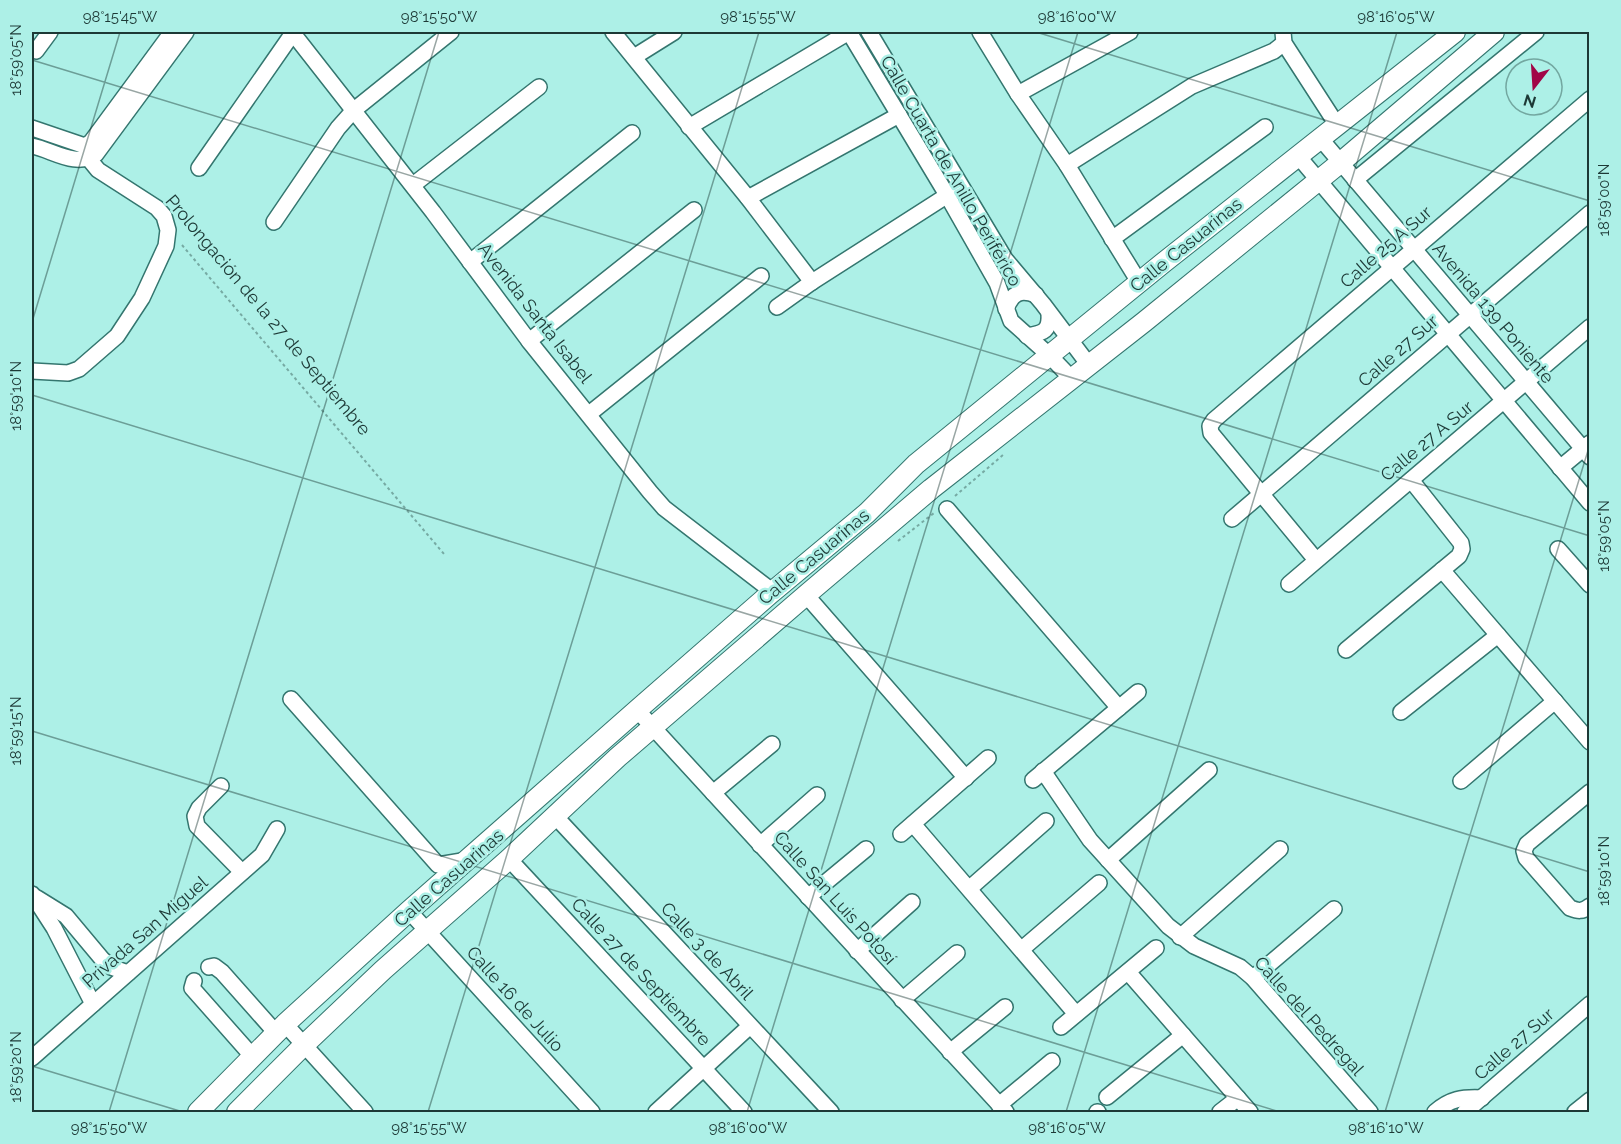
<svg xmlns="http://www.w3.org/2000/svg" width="1621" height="1144" font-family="Raleway,sans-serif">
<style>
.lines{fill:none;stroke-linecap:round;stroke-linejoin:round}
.minor-casing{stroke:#34766f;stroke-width:18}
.major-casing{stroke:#34766f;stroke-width:22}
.path{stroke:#76aaa3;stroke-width:2;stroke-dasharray:3 3;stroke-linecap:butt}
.minor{stroke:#fff;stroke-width:15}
.major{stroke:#fff;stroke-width:20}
.ticks{fill:none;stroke:#1d3936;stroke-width:1.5;stroke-opacity:0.45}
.labels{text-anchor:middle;stroke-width:5;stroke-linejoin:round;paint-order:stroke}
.street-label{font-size:18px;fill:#1d3936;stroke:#adf0e7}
.neatline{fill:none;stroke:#1d3936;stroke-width:2}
.ticks-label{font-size:15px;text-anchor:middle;fill:#1d3936}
</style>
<rect width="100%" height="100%" fill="#adf0e7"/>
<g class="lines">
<g class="minor-casing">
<g id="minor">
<path d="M292,32L433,212L529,341L650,492L664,508L768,588L771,593"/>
<path d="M613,32L748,198L812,282"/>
<path d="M849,32L947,195L997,283L1011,321L1049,355L1071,378"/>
<path d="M869,32L1005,259L1043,304L1089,365"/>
<path d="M980,32L1018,94L1067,165L1139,282"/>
<path d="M1283,32L1284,43L1337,125"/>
<path d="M36,51L50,32"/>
<path d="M634,57L674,32"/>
<path d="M1018,94L1130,32"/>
<path d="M689,127L849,32"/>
<path d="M32,128L85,146"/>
<path d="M1320,138L1590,457"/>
<path d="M32,146C53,150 75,168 96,154L186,32"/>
<path d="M85,146L91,142L172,32"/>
<path d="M1298,156L1590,503"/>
<path d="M1067,165L1192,86L1274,51L1284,43"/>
<path d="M199,168L293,33"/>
<path d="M1355,180L1536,32"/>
<path d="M413,185L539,87"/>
<path d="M748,198L899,115"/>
<path d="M274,222L338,128L354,110L451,32"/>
<path d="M1112,239L1265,127"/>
<path d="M470,262L632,133"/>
<path d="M777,307L812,282L954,191"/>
<path d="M1006,309C1012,293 1020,289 1036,295"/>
<path d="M1027,336C1044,333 1050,331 1049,313"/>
<path d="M529,341L694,210"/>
<path d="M32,371L68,373L79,369L117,336L142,298L166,246L168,230L164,216L157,208L98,170L89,159L85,146"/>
<path d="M589,414L761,276"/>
<path d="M1560,468L1590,443"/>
<path d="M947,509L1119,708"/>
<path d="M1232,519L1590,213"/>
<path d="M1558,549L1590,585"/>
<path d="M1316,560L1211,433L1210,426L1214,420L1590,99"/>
<path d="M1442,570L1590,742"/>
<path d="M1289,584L1590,327"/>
<path d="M806,595L966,778"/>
<path d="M1346,650L1459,556L1462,549L1461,543L1411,480"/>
<path d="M291,699L438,865L468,860"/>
<path d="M637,710L1006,1112"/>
<path d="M1401,712L1498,635"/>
<path d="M1043,771L1090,840L1168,926L1194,946L1240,967L1253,978L1370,1112"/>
<path d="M1033,780L1138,692"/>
<path d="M1461,781L1555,701"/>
<path d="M221,786L199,808L195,816L197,826L242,872"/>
<path d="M1590,792L1527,844L1524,851L1526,858L1570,908C1578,911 1582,912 1590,906"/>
<path d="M713,793L772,744"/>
<path d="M555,816L831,1112"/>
<path d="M913,824L1076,1014"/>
<path d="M901,834L988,758"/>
<path d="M760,845L817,795"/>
<path d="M509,859L744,1112"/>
<path d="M1108,860L1209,770"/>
<path d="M970,888L1046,821"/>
<path d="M32,894L54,928L93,1004"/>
<path d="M808,897L866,849"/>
<path d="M37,898L66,916L102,959L111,967L128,973"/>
<path d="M409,911L592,1112"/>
<path d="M1180,937L1280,849"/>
<path d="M1022,949L1099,883"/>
<path d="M857,951L912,902"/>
<path d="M209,967L214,966L222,972L277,1034"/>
<path d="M1128,972L1250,1112"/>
<path d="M1253,978L1334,909"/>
<path d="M194,981L192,988L253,1057"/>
<path d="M902,1000L957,953"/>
<path d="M285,1024L365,1112"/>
<path d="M1061,1027L1156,948"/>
<path d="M950,1052L1005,1007"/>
<path d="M32,1058L262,855L277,829"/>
<path d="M1107,1097L1183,1035"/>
<path d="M999,1105L1052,1061"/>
<path d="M656,1112L750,1026"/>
<path d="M1097,1112H1098"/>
<path d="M1220,1112L1238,1098"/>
<path d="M1435,1112C1450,1099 1462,1097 1482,1098"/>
<path d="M1465,1112L1590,1004"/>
<path d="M1575,1112L1590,1100"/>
</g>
</g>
<g class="major-casing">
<g id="major">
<path d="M198,1112L285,1024L409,911L637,710L771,593L867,513L916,464L1163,263L1455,32"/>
<path d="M237,1112L304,1045L383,970L509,859L618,757L806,595L931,489L1144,322L1340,163L1494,32"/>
</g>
</g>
<g class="path">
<path d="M182,245L444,554"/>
<path d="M955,496L1003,455"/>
<path d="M898,541L934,513"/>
</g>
<use href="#minor" class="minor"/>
<use href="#major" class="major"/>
</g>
<path class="ticks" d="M1036,32L1590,201M32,60L1590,536M32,322L120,32M32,395L1590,872M32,731L1280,1112M32,1066L183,1112M109,1112L439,32M428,1112L759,32M747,1112L1078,32M1066,1112L1397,32M1385,1112L1590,444"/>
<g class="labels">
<g class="street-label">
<text transform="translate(951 171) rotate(60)" y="6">Calle Cuarta de Anillo Periférico</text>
<text transform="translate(1186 245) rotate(-39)" y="6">Calle Casuarinas</text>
<text transform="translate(1386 247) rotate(-41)" y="6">Calle 25 A Sur</text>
<text transform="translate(535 313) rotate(52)" y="6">Avenida Santa Isabel</text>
<text transform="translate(1493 313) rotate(50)" y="6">Avenida 139 Poniente</text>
<text transform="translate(268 315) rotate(50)" y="6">Prolongación de la 27 de Septiembre</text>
<text transform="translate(1398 351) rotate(-41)" y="6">Calle 27 Sur</text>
<text transform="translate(1427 441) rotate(-40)" y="6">Calle 27 A Sur</text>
<text transform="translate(814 557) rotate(-40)" y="6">Calle Casuarinas</text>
<text transform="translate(449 878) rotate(-41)" y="6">Calle Casuarinas</text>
<text transform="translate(835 898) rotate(48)" y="6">Calle San Luis Potosí</text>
<text transform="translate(145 932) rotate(-41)" y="6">Privada San Miguel</text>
<text transform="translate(707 951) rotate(47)" y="6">Calle 3 de Abril</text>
<text transform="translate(641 972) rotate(47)" y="6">Calle 27 de Septiembre</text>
<text transform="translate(515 999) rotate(48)" y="6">Calle 16 de Julio</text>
<text transform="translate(1309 1016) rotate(48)" y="6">Calle del Pedregal</text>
<text transform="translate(1514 1044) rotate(-41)" y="6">Calle 27 Sur</text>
</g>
</g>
<rect width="1621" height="1144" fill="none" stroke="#adf0e7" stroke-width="66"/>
<g transform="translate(1534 87) rotate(197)"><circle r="28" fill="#adf0e7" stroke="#73a7a0" stroke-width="1.5"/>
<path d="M0-4.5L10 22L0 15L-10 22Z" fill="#a10647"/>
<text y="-9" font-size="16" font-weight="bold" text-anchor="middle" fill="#1d3936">N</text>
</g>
<rect x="33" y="33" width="1555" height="1078" class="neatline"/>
<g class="ticks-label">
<text x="120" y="22">98°15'45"W</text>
<text x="439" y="22">98°15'50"W</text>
<text x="758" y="22">98°15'55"W</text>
<text x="1077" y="22">98°16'00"W</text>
<text x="1396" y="22">98°16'05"W</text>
<text transform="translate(16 60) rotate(-90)" y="5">18°59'05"N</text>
<text transform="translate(1604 200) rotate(-90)" y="5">18°59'00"N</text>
<text transform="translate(16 396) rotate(-90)" y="5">18°59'10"N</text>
<text transform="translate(1604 536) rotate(-90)" y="5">18°59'05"N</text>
<text transform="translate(16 731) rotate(-90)" y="5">18°59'15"N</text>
<text transform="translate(1604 871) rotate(-90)" y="5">18°59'10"N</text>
<text transform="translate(16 1067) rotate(-90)" y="5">18°59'20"N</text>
<text x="109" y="1133">98°15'50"W</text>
<text x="429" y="1133">98°15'55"W</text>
<text x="748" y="1133">98°16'00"W</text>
<text x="1067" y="1133">98°16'05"W</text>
<text x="1386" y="1133">98°16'10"W</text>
</g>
</svg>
